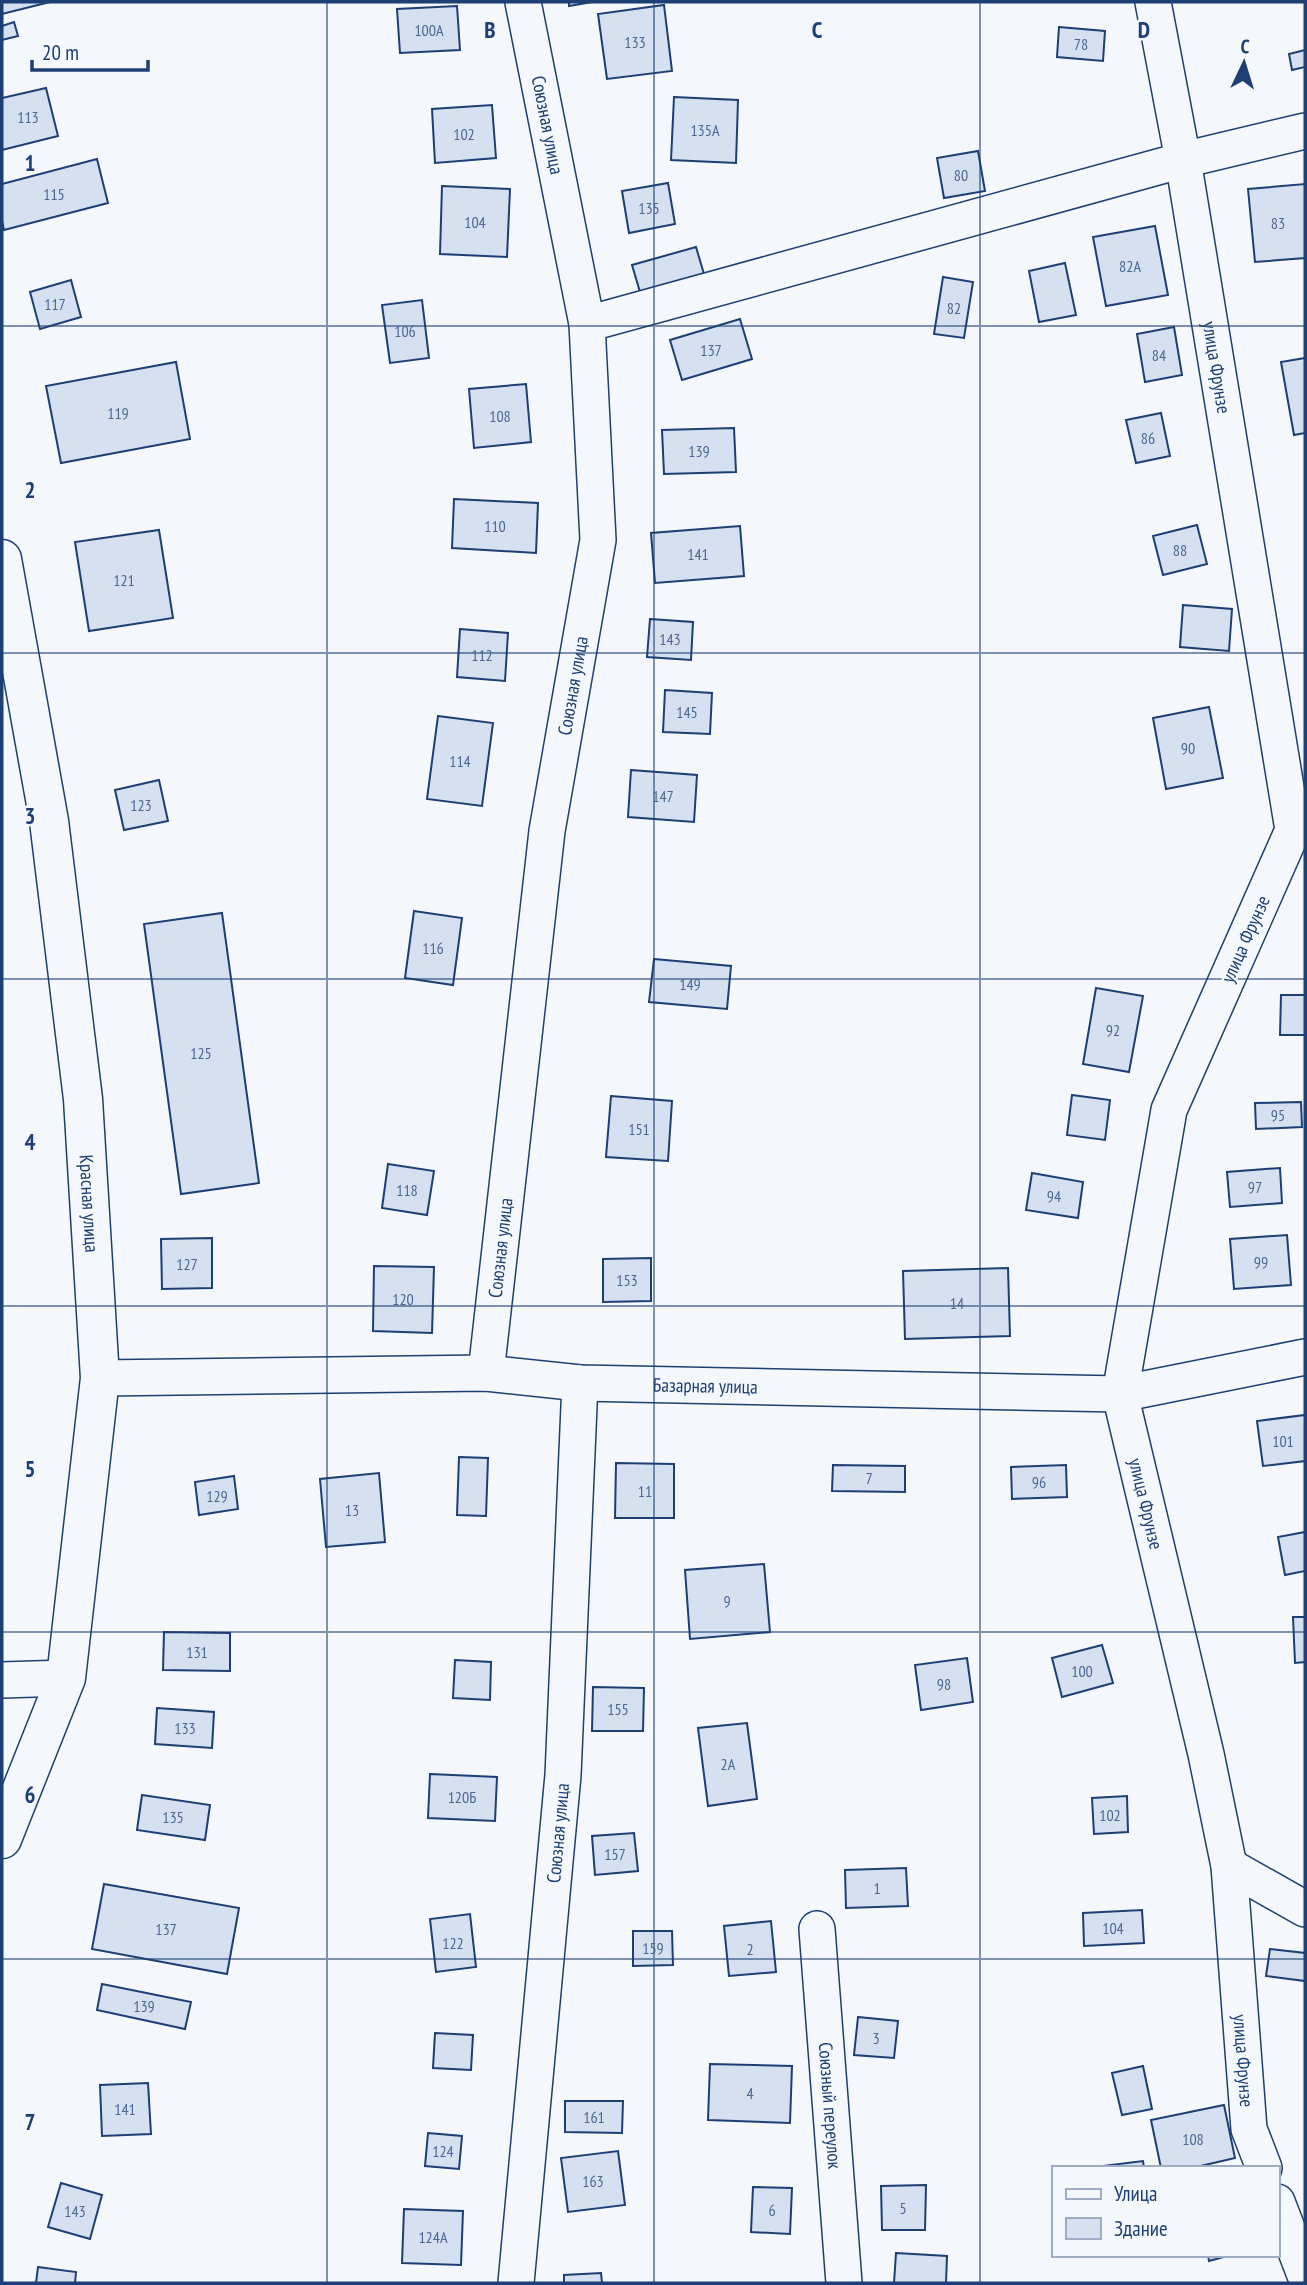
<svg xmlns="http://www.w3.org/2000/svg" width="1307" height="2285" font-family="'PT Sans Narrow',sans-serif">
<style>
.building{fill:#d5e0f0;stroke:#1d3f73;stroke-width:2}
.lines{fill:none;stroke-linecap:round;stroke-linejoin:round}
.minor-casing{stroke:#1d3f73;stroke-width:38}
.tertiary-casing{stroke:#1d3f73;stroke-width:41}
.minor{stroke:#f4f7fb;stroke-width:35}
.tertiary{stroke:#f4f7fb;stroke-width:38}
.grid{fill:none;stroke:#1d3f73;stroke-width:2;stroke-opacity:0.55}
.labels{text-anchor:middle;stroke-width:5;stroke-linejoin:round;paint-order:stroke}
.number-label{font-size:16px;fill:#4b6792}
.street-label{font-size:19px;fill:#1d3f73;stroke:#f4f7fb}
.grid-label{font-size:23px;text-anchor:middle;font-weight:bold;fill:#1d3f73;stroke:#f4f7fb;stroke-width:5;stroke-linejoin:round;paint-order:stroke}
</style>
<rect width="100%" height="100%" fill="#f4f7fb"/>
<g class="building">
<path d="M2,2H50L2,14Z"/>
<path d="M569,2H592L569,6Z"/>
<path d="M664,5L672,71L607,79L598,14Z"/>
<path d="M457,6L460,50L400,53L397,9Z"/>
<path d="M14,22L18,36L2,40V26Z"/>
<path d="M1059,27L1105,31L1103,61L1057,57Z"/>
<path d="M1305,50V67L1292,70L1289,54Z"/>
<path d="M46,88L58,136L2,150V98Z"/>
<path d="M674,97L738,100L736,163L671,160Z"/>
<path d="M492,105L496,158L435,163L432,109Z"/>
<path d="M978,151L985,191L944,198L937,158Z"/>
<path d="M97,159L108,203L4,230L2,221V184Z"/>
<path d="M668,183L675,224L629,233L622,191Z"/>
<path d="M1305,184V258L1255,262L1248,189Z"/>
<path d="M442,186L510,189L507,257L440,254Z"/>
<path d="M1155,226L1168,295L1106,306L1093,237Z"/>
<path d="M696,247L704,274L640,292L632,265Z"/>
<path d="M1065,263L1076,315L1039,322L1029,271Z"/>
<path d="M943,277L973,282L964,338L934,334Z"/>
<path d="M71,280L81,317L40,329L30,292Z"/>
<path d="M422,300L429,358L390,363L382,305Z"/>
<path d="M740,319L752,359L682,380L670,340Z"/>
<path d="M1174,327L1182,375L1145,382L1137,334Z"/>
<path d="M1305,358V433L1294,435L1281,362Z"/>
<path d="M176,362L190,439L61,463L46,386Z"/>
<path d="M526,384L531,442L474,448L469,389Z"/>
<path d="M1161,413L1170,456L1136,463L1126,420Z"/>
<path d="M734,428L736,472L664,474L662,430Z"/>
<path d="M454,499L538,503L536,553L452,548Z"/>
<path d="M1197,525L1207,564L1163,575L1153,536Z"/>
<path d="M740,526L744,576L655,583L651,533Z"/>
<path d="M159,530L173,618L89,631L75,542Z"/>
<path d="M1183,605L1232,609L1229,651L1180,647Z"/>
<path d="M650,619L693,622L691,660L647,657Z"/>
<path d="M460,629L508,633L505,681L457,677Z"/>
<path d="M665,690L712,693L710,734L663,732Z"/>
<path d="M1209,707L1223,778L1166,789L1153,718Z"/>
<path d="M438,716L493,723L482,806L427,799Z"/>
<path d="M631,770L697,775L694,822L628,817Z"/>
<path d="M159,780L168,821L124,830L115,790Z"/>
<path d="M414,911L462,918L453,985L405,978Z"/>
<path d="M222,913L259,1183L181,1194L144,924Z"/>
<path d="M654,959L731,966L727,1009L649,1002Z"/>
<path d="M1096,988L1143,996L1129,1072L1083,1064Z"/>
<path d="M1281,995H1305V1035H1280Z"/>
<path d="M1072,1095L1110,1100L1105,1140L1067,1135Z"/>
<path d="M611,1096L672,1101L668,1161L606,1157Z"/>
<path d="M1301,1102L1302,1127L1256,1129L1255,1103Z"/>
<path d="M388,1164L434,1171L427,1215L382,1208Z"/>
<path d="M1280,1168L1282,1203L1230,1207L1227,1172Z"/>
<path d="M1032,1173L1083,1182L1078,1218L1026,1210Z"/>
<path d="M1287,1235L1291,1285L1234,1289L1230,1239Z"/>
<path d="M212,1238V1288L162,1289L161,1239Z"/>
<path d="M651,1258V1301L603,1302V1259Z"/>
<path d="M374,1266L434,1267L432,1333L373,1331Z"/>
<path d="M1008,1268L1010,1336L905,1339L903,1271Z"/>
<path d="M1305,1415V1461L1263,1466L1257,1421Z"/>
<path d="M459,1457L488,1458L486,1516L457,1515Z"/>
<path d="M616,1463L674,1464V1518H615Z"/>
<path d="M833,1465L905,1466V1492L832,1491Z"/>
<path d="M1066,1465L1067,1497L1012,1499L1011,1467Z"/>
<path d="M379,1473L385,1542L326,1547L320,1479Z"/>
<path d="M234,1476L238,1509L199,1515L195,1482Z"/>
<path d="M1305,1532V1571L1285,1575L1278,1537Z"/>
<path d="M764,1564L770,1632L690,1639L685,1570Z"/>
<path d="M1293,1617H1305V1662L1295,1663Z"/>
<path d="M164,1632L230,1633V1671L163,1670Z"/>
<path d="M1102,1645L1113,1683L1062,1697L1052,1658Z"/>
<path d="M967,1658L973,1702L921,1710L915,1665Z"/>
<path d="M455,1660L491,1662L490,1700L453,1698Z"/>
<path d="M593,1687L644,1688L643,1731H592Z"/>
<path d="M157,1708L214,1712L212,1748L155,1744Z"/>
<path d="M747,1723L757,1799L708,1806L698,1728Z"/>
<path d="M430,1774L497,1777L495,1821L428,1818Z"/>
<path d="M142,1795L210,1805L205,1840L137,1830Z"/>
<path d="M1127,1796L1128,1832L1094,1834L1092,1798Z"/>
<path d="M634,1833L638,1871L595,1875L592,1836Z"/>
<path d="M906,1868L908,1906L846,1908L845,1870Z"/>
<path d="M104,1884L239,1908L227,1974L92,1949Z"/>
<path d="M1142,1910L1144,1943L1084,1946L1083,1913Z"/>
<path d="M470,1914L476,1967L436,1972L430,1919Z"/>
<path d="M771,1921L776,1972L729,1976L724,1926Z"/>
<path d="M633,1931H672L673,1965L633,1966Z"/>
<path d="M1270,1949L1305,1953V1981L1266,1976Z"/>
<path d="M102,1984L191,2002L185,2029L97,2010Z"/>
<path d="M858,2017L898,2021L894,2058L854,2055Z"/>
<path d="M435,2033L473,2035L471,2070L433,2068Z"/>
<path d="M710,2064L792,2066L790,2123L708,2120Z"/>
<path d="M1143,2066L1152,2109L1122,2115L1112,2073Z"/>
<path d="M148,2083L151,2134L102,2136L100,2085Z"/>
<path d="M565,2101H623L622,2133L565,2132Z"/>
<path d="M1224,2105L1235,2158L1192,2168H1161L1151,2120Z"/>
<path d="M428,2133L462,2136L459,2169L425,2166Z"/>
<path d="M618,2151L625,2205L568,2212L561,2158Z"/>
<path d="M1143,2161L1144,2168H1088L1095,2167Z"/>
<path d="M61,2183L102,2195L90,2239L48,2227Z"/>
<path d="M926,2185L925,2230H882L881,2186Z"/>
<path d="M753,2187L792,2188L790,2234L751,2232Z"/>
<path d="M404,2209L463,2211L461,2265L402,2263Z"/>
<path d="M896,2253L947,2256L946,2283H894Z"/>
<path d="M1208,2255H1231L1209,2261Z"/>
<path d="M38,2267L76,2272L75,2283H36Z"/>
<path d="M601,2273L602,2283H564V2275Z"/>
</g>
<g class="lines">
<g class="minor-casing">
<g id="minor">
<path id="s1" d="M1153,2L1183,160L1293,830L1169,1110L1120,1394L1206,1754L1229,1866L1249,2129L1264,2168"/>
<path d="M587,324L1183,160L1305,131"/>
<path id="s2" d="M486,1373L547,831L598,540L587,324L523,2"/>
<path id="s3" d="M100,1378L486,1373L580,1383L1120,1394L1305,1357"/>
<path d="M2,1680L66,1678"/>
<path d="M1229,1866L1305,1909"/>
<path id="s4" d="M817,1929L844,2283"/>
<path d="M1277,2202L1305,2275"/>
<path id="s5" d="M516,2283L563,1775L580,1383"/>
</g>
</g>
<g class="tertiary-casing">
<g id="tertiary">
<path id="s6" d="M2,559L49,821L83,1099L100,1378L66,1678L2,1839"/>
</g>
</g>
<use href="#minor" class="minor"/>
<use href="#tertiary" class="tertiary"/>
</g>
<path class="grid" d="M327,2V2283M654,2V2283M980,2V2283M2,326H1305M2,653H1305M2,979H1305M2,1306H1305M2,1632H1305M2,1959H1305"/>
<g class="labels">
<g class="number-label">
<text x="429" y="36">100А</text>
<text x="635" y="48">133</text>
<text x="1081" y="50">78</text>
<text x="28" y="123">113</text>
<text x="705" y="136">135А</text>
<text x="464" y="140">102</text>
<text x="961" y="181">80</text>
<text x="54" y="200">115</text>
<text x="649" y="214">135</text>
<text x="475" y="228">104</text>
<text x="1278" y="229">83</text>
<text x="1130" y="272">82А</text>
<text x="55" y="310">117</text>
<text x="954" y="314">82</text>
<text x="405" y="337">106</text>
<text x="711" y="356">137</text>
<text x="1159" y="361">84</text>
<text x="118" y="419">119</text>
<text x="500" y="422">108</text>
<text x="1148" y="444">86</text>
<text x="699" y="457">139</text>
<text x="495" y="532">110</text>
<text x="1180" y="556">88</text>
<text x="698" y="560">141</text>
<text x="124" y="586">121</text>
<text x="670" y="645">143</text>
<text x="482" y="661">112</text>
<text x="687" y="718">145</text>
<text x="1188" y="754">90</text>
<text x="460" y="767">114</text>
<text x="663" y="802">147</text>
<text x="141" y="811">123</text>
<text x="433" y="954">116</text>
<text x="690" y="990">149</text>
<text x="1113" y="1036">92</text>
<text x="201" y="1059">125</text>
<text x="1278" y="1121">95</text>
<text x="639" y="1135">151</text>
<text x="1255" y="1193">97</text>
<text x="407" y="1196">118</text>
<text x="1054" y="1202">94</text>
<text x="1261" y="1268">99</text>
<text x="187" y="1270">127</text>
<text x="627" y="1286">153</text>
<text x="403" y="1305">120</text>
<text x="957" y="1309">14</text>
<text x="1283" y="1447">101</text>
<text x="869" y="1484">7</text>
<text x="1039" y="1488">96</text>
<text x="645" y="1497">11</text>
<text x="217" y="1502">129</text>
<text x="352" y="1516">13</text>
<text x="727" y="1607">9</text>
<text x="197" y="1658">131</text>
<text x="1082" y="1677">100</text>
<text x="944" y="1690">98</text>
<text x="618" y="1715">155</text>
<text x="185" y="1734">133</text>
<text x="728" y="1770">2А</text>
<text x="462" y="1803">120Б</text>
<text x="1110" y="1821">102</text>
<text x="173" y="1823">135</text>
<text x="615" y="1860">157</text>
<text x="877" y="1894">1</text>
<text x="1113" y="1934">104</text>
<text x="166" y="1935">137</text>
<text x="453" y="1949">122</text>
<text x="653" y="1954">159</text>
<text x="750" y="1955">2</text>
<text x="144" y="2012">139</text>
<text x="876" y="2044">3</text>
<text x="750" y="2099">4</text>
<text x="125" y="2115">141</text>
<text x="594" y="2123">161</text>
<text x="1193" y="2145">108</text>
<text x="443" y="2157">124</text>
<text x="593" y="2187">163</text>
<text x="903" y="2214">5</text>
<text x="772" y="2216">6</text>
<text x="75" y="2217">143</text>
<text x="433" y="2243">124А</text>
</g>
<g class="street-label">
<text transform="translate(548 125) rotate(79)" y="7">Союзная улица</text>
<text dy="7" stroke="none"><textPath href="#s1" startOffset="371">улица Фрунзе</textPath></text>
<text dy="7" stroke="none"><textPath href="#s2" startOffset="693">Союзная улица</textPath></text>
<text transform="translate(1245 939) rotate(-66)" y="7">улица Фрунзе</text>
<text dy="7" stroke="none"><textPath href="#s6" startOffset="651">Красная улица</textPath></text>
<text dy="7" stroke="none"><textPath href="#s2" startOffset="126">Союзная улица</textPath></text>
<text dy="7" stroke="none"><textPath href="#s3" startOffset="606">Базарная улица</textPath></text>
<text dy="7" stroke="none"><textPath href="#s1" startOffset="1547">улица Фрунзе</textPath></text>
<text dy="7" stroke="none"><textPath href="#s5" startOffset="452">Союзная улица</textPath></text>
<text dy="7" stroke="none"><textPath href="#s1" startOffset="2114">улица Фрунзе</textPath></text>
<text dy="7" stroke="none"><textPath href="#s4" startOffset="177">Союзный переулок</textPath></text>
</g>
</g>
<g class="grid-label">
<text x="490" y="38">B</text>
<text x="817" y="38">C</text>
<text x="1144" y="38">D</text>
<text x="30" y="171">1</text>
<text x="30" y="498">2</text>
<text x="30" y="824">3</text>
<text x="30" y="1150">4</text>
<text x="30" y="1477">5</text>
<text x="30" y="1803">6</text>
<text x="30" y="2130">7</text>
</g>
<rect width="1307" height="2285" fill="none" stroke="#1d3f73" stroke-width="7"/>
<rect x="1052" y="2166" width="228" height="91" fill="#f4f7fb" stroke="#9eadc5" stroke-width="2"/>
<rect x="1066" y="2189" width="35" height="10" fill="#f4f7fb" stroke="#9eadc5" stroke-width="2"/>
<text x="1114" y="2201" font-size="21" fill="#1d3f73">Улица</text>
<rect x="1066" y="2218" width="35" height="21" fill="#d5e0f0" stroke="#9eadc5" stroke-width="2"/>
<text x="1114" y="2236" font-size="21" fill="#1d3f73">Здание</text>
<g transform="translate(1244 63) rotate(4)" stroke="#f4f7fb" stroke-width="5" paint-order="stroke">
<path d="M0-5L12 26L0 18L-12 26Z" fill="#1d3f73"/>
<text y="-10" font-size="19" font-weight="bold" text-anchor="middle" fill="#1d3f73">С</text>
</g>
<path d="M32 60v10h116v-10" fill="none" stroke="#1d3f73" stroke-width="3.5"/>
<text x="42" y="60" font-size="21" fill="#1d3f73" stroke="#f4f7fb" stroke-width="5" paint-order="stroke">20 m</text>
</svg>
